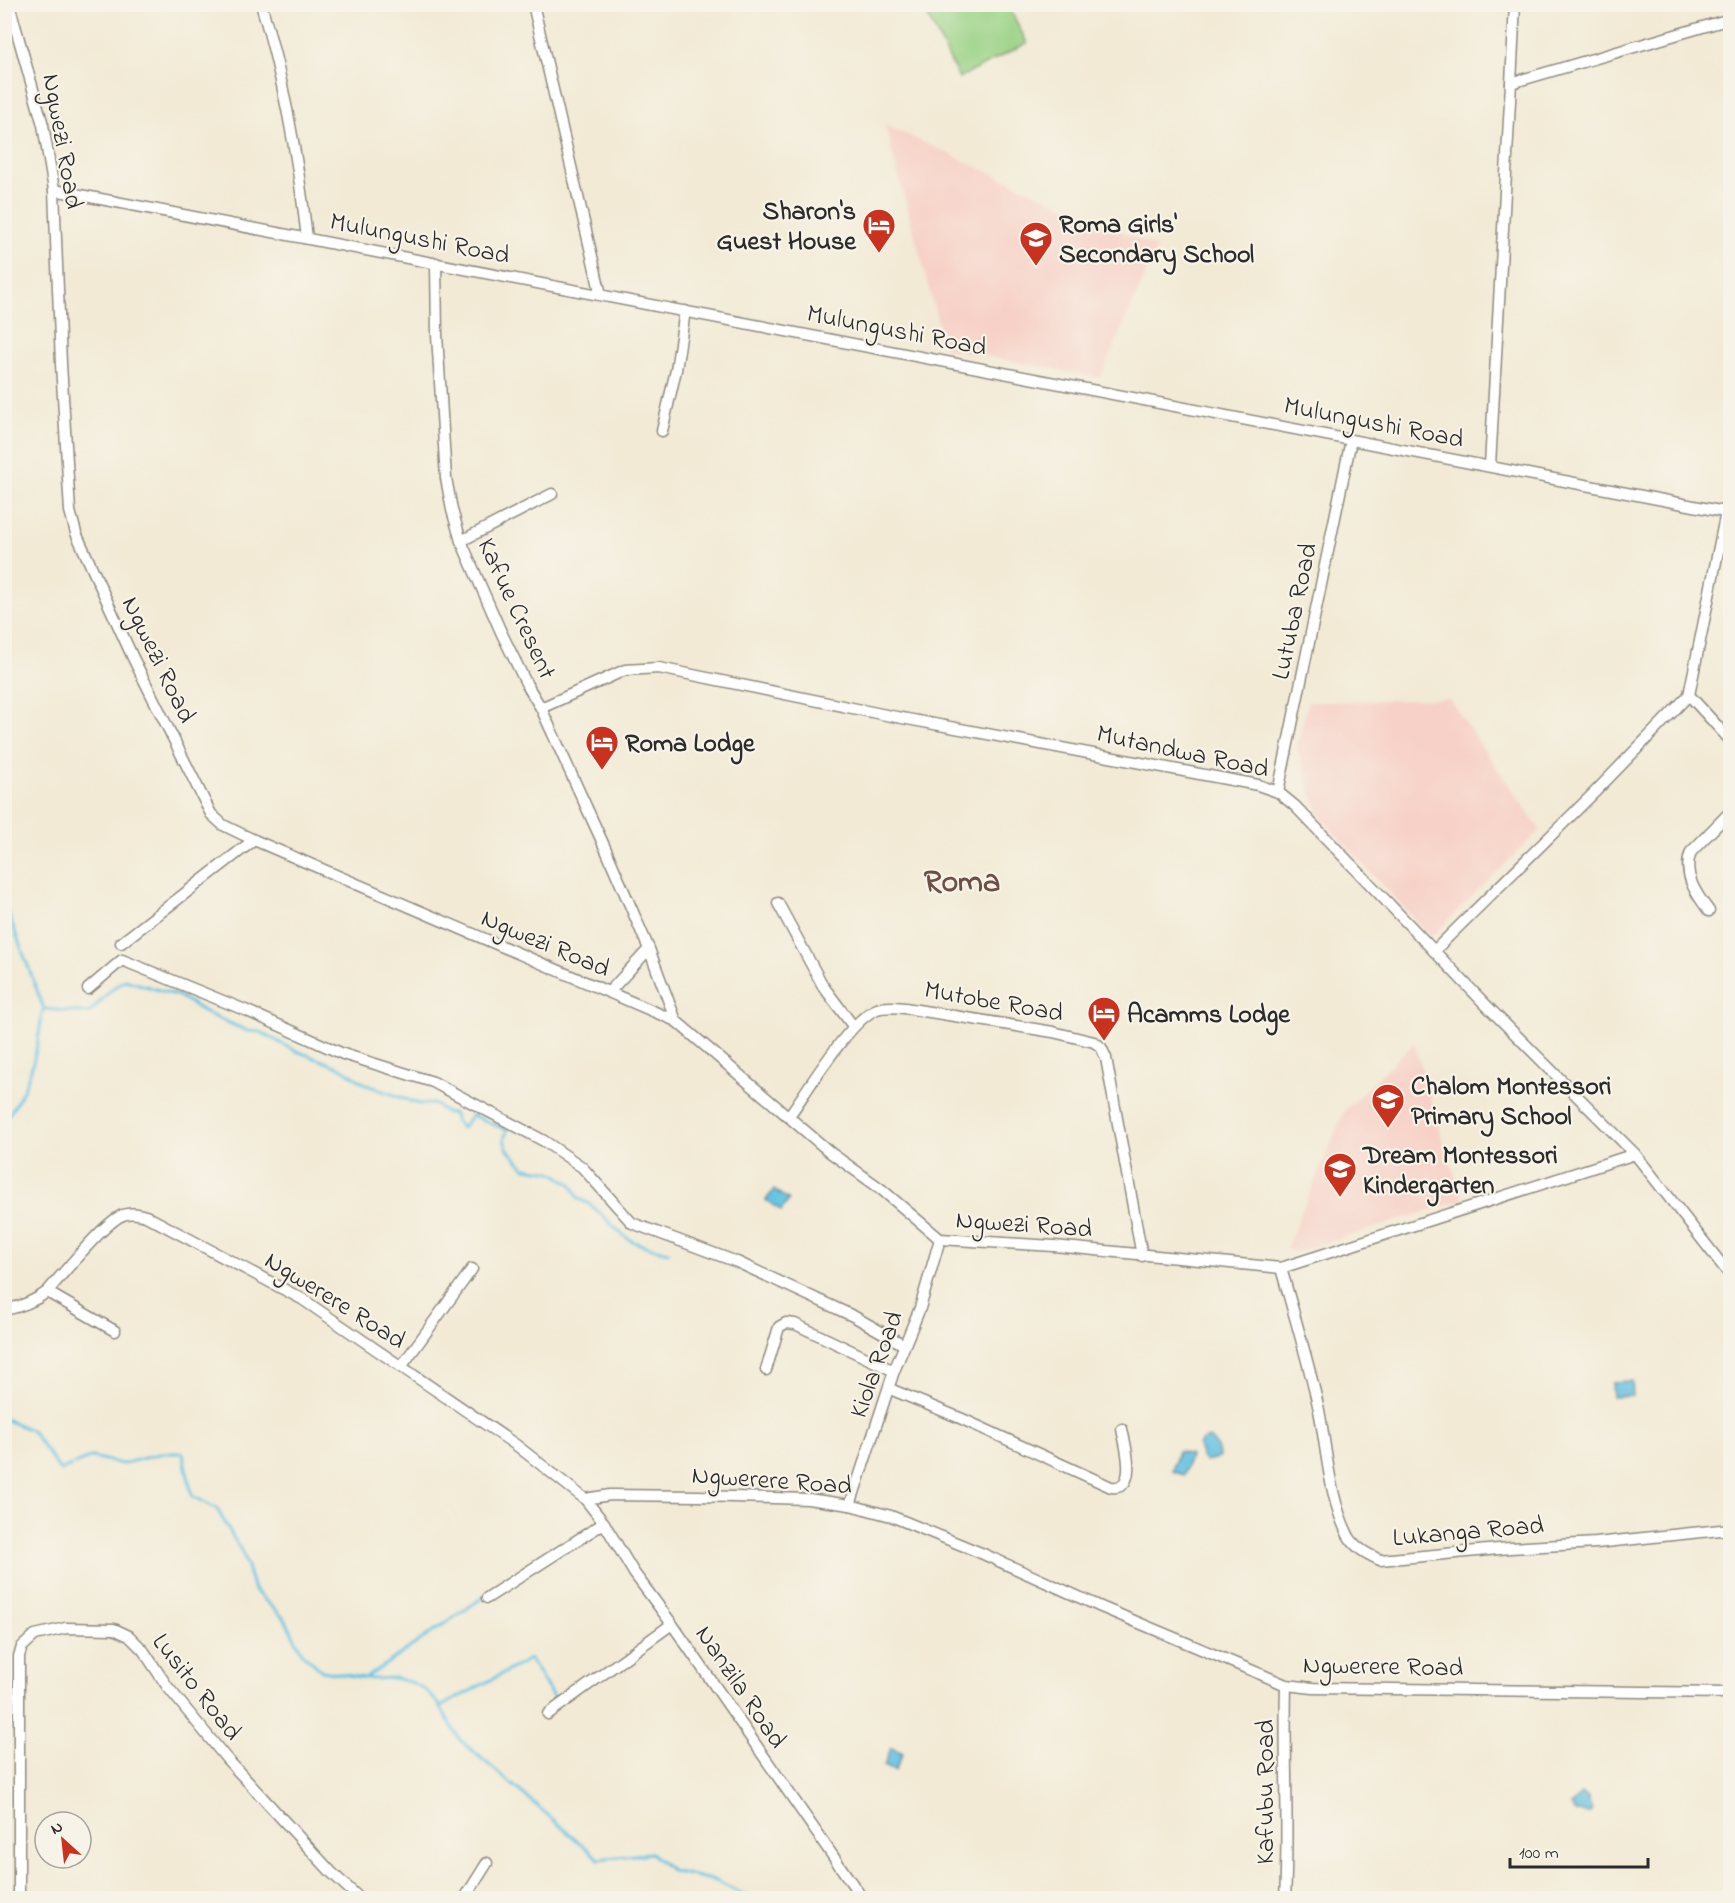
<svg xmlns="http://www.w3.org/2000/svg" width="1735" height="1903" font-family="'Indie Flower',sans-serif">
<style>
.built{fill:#f7d1c7}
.green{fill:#9ad386;stroke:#627f58;stroke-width:1.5}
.water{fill:#65c3e3;stroke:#487787;stroke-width:1.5}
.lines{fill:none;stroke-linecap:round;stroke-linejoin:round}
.stream{stroke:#65c3e3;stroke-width:3}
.minor-casing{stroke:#8e8a80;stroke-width:13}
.minor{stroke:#fff;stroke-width:10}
.labels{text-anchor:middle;stroke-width:4.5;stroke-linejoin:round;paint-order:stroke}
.street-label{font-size:26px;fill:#2b2b2b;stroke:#f7f3e8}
.poi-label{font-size:26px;font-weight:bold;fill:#2b2b2b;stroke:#f7f3e8;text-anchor:start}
.district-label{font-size:32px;font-weight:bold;fill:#6c5046;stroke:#f7f3e8}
</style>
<rect width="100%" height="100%" fill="#f7f3e8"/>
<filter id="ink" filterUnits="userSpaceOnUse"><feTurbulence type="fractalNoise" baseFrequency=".0167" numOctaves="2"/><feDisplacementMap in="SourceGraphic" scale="12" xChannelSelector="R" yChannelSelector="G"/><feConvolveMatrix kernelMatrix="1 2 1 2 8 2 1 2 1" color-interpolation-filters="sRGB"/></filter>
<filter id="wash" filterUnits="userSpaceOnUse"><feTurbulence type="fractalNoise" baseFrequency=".008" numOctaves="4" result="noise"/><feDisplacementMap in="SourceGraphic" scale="24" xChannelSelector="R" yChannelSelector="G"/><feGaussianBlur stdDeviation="1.35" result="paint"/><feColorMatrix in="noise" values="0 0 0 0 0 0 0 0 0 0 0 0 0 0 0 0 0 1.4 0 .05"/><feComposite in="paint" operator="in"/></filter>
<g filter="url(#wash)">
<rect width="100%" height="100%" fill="#f2ead5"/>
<g class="built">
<path d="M885,125L1157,248L1100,378L945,348Z"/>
<path d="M1449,699L1540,830L1431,937L1320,817L1297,747L1308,702Z"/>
<path d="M1414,1043L1446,1151L1464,1200L1297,1252L1286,1249L1345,1110Z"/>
</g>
<path class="green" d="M922,5H1008L1027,43L959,78Z"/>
<g class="water">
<path d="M774,1190L789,1200L781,1211L766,1200Z"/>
<path d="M1632,1381L1633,1396L1613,1397L1612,1382Z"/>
<path d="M1209,1438C1216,1444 1219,1449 1219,1458L1205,1461L1202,1457L1198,1446L1201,1441Z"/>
<path d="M1178,1451L1190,1455L1184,1475L1172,1471Z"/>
<path d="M891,1748L903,1753L895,1771L884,1766Z"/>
<path d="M1581,1794L1588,1798V1803L1592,1810L1590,1813L1576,1812L1571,1805Z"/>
</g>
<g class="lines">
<g class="stream">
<path d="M4,902L44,1009L42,1013C37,1053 30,1089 4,1121"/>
<path d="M44,1009L89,1013L113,988L125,980L179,996L210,1015L248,1031L260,1032L294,1050L341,1068L367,1085L419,1104H434L447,1113H453L456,1121L462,1128L472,1115L507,1130L504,1140L508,1150L525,1168L552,1172L571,1184L579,1199C598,1206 610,1226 627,1238C638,1246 655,1248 668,1252"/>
<path d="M4,1419L31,1430L60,1470L92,1457L122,1464L163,1453H183L192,1496L217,1509L243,1554L254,1590L285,1619L303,1654L322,1671L371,1679L394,1678L413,1683L424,1689L438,1703L460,1740L599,1859L651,1853L672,1871L716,1881L744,1895L764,1898"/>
<path d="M367,1677L485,1596"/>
<path d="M440,1707L530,1659L553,1697"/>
</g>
</g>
</g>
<g filter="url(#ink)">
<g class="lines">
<g class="minor-casing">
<g id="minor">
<path d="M9,4L43,125L54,190L61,364L70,511L76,533L133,658L211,814L223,825L254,840L676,1021L831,1153L881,1189L940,1239L1054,1246L1281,1268L1635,1154"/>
<path d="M261,4C284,81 298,159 307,238"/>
<path d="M533,4L601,295"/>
<path d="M1511,83L1515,4"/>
<path d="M54,190L1730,513"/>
<path d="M436,263L437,335L446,478L452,510L461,541L501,632L527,685L541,708L606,850L649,949L676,1021"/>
<path d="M662,431L676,370L685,311"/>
<path d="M1490,466L1511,83L1730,19"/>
<path d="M461,541L552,494"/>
<path d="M1689,695L1730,740"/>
<path d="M541,708L625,670L659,668L886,715L1258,785L1278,792L1295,806L1485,1004L1635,1154L1730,1275"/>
<path d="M1278,792L1351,440"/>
<path d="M778,903L823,986L853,1026"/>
<path d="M1709,911C1696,894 1682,874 1691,852L1730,812"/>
<path d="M121,943L254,840"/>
<path d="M1434,951L1595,792L1689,695L1726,512"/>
<path d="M88,989L122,960L245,1010L343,1054L433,1082L544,1141L582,1167L632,1223L737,1262L855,1317L904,1345"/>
<path d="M609,992L649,949"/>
<path d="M789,1116C807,1091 850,1019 877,1009C886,1006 895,1007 905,1008L1053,1032L1094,1042L1101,1047L1106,1058L1142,1256"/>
<path d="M1281,1268C1294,1315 1309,1363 1319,1410C1327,1451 1329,1497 1348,1535C1355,1548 1367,1554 1380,1560L1510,1548L1596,1543L1730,1529"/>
<path d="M47,1292L115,1331"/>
<path d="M4,1310C20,1307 35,1301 47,1292C62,1275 105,1221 123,1215C131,1212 138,1214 146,1216L302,1299L516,1445L585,1499L610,1495L697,1496L808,1499L850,1505L891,1516L981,1553L1101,1607L1265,1676L1286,1685L1313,1688L1730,1693"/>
<path d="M401,1367L472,1269"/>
<path d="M766,1370L779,1327L786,1323L795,1324L894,1371"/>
<path d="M890,1389L960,1418L1111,1487C1139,1491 1125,1444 1122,1429"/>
<path d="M585,1499L604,1523L634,1573L672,1624L862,1898"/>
<path d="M850,1505L894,1371L920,1308L940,1239"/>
<path d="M487,1598L604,1523"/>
<path d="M548,1714L672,1624"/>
<path d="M19,1898V1656L22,1647L35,1635L66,1628L114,1629L129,1636L143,1650L167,1686L226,1758L331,1872L359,1898"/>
<path d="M465,1898L487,1863"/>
<path d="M1285,1898C1289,1827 1284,1756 1286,1685"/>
</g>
</g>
<use href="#minor" class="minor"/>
</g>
</g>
<defs>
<g id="hotel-pin" transform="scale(1.725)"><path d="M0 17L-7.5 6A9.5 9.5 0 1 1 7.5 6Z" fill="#c8321e" stroke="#f7f3e8"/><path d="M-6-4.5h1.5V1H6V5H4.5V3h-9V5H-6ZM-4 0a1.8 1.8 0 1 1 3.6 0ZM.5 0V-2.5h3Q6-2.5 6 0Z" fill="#fff"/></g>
<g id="school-pin" transform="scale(1.725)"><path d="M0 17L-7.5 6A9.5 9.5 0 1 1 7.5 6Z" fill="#c8321e" stroke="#f7f3e8"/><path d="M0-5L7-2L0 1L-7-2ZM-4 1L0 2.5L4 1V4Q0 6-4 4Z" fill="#fff"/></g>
</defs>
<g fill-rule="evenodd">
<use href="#hotel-pin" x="879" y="225"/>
<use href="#school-pin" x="1036" y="238"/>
<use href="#hotel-pin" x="602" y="742"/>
<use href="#hotel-pin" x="1104" y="1013"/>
<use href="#school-pin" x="1388" y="1100"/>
<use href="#school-pin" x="1340" y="1169"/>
</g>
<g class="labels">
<g class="street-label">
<text transform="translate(64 141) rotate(80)" y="9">Ngwezi Road</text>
<text transform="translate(420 237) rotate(11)" y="9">Mulungushi Road</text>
<text transform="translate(897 329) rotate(11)" y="9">Mulungushi Road</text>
<text transform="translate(1374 421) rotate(11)" y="9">Mulungushi Road</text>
<text transform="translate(518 608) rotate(65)" y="9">Kafue Cresent</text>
<text transform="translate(1293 611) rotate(-78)" y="9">Lutuba Road</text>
<text transform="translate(160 659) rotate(64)" y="9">Ngwezi Road</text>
<text transform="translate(1183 750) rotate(12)" y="9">Mutandwa Road</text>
<text transform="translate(546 942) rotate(23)" y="9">Ngwezi Road</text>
<text transform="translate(994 1000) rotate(10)" y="9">Mutobe Road</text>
<text transform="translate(1024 1223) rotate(4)" y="9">Ngwezi Road</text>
<text transform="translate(336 1299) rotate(32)" y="9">Ngwerere Road</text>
<text transform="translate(875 1364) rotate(-70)" y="9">Kiola Road</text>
<text transform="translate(772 1479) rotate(4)" y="9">Ngwerere Road</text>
<text transform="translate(1468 1530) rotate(-5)" y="9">Lukanga Road</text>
<text transform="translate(1383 1665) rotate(1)" y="9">Ngwerere Road</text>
<text transform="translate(198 1686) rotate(52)" y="9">Lusito Road</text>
<text transform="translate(742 1686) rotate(56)" y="9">Nanzila Road</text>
<text transform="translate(1264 1792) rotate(-90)" y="9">Kafubu Road</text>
</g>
<g class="poi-label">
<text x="856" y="219" text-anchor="end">Sharon's<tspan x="856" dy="30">Guest House</tspan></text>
<text x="1059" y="232">Roma Girls'<tspan x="1059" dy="30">Secondary School</tspan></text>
<text x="625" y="751">Roma Lodge</text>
<text x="1127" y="1022">Acamms Lodge</text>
<text x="1411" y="1094">Chalom Montessori<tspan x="1411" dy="30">Primary School</tspan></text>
<text x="1363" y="1163">Dream Montessori<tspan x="1363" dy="30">Kindergarten</tspan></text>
</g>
<g class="district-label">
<text x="962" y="891">Roma</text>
</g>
</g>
<rect width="1735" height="1903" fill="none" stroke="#f7f3e8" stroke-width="24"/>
<g transform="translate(63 1840) rotate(333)"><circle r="28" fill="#f7f3e8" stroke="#a5a39c" stroke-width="1.5"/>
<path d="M0-4.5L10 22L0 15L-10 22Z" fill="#c8321e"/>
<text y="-9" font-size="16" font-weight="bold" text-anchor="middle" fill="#2b2b2b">N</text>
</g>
<path d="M1510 1858v9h138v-9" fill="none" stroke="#2b2b2b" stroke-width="3"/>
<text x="1519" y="1858" font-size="18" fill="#2b2b2b" stroke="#f7f3e8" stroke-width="4.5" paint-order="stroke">100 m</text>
</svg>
